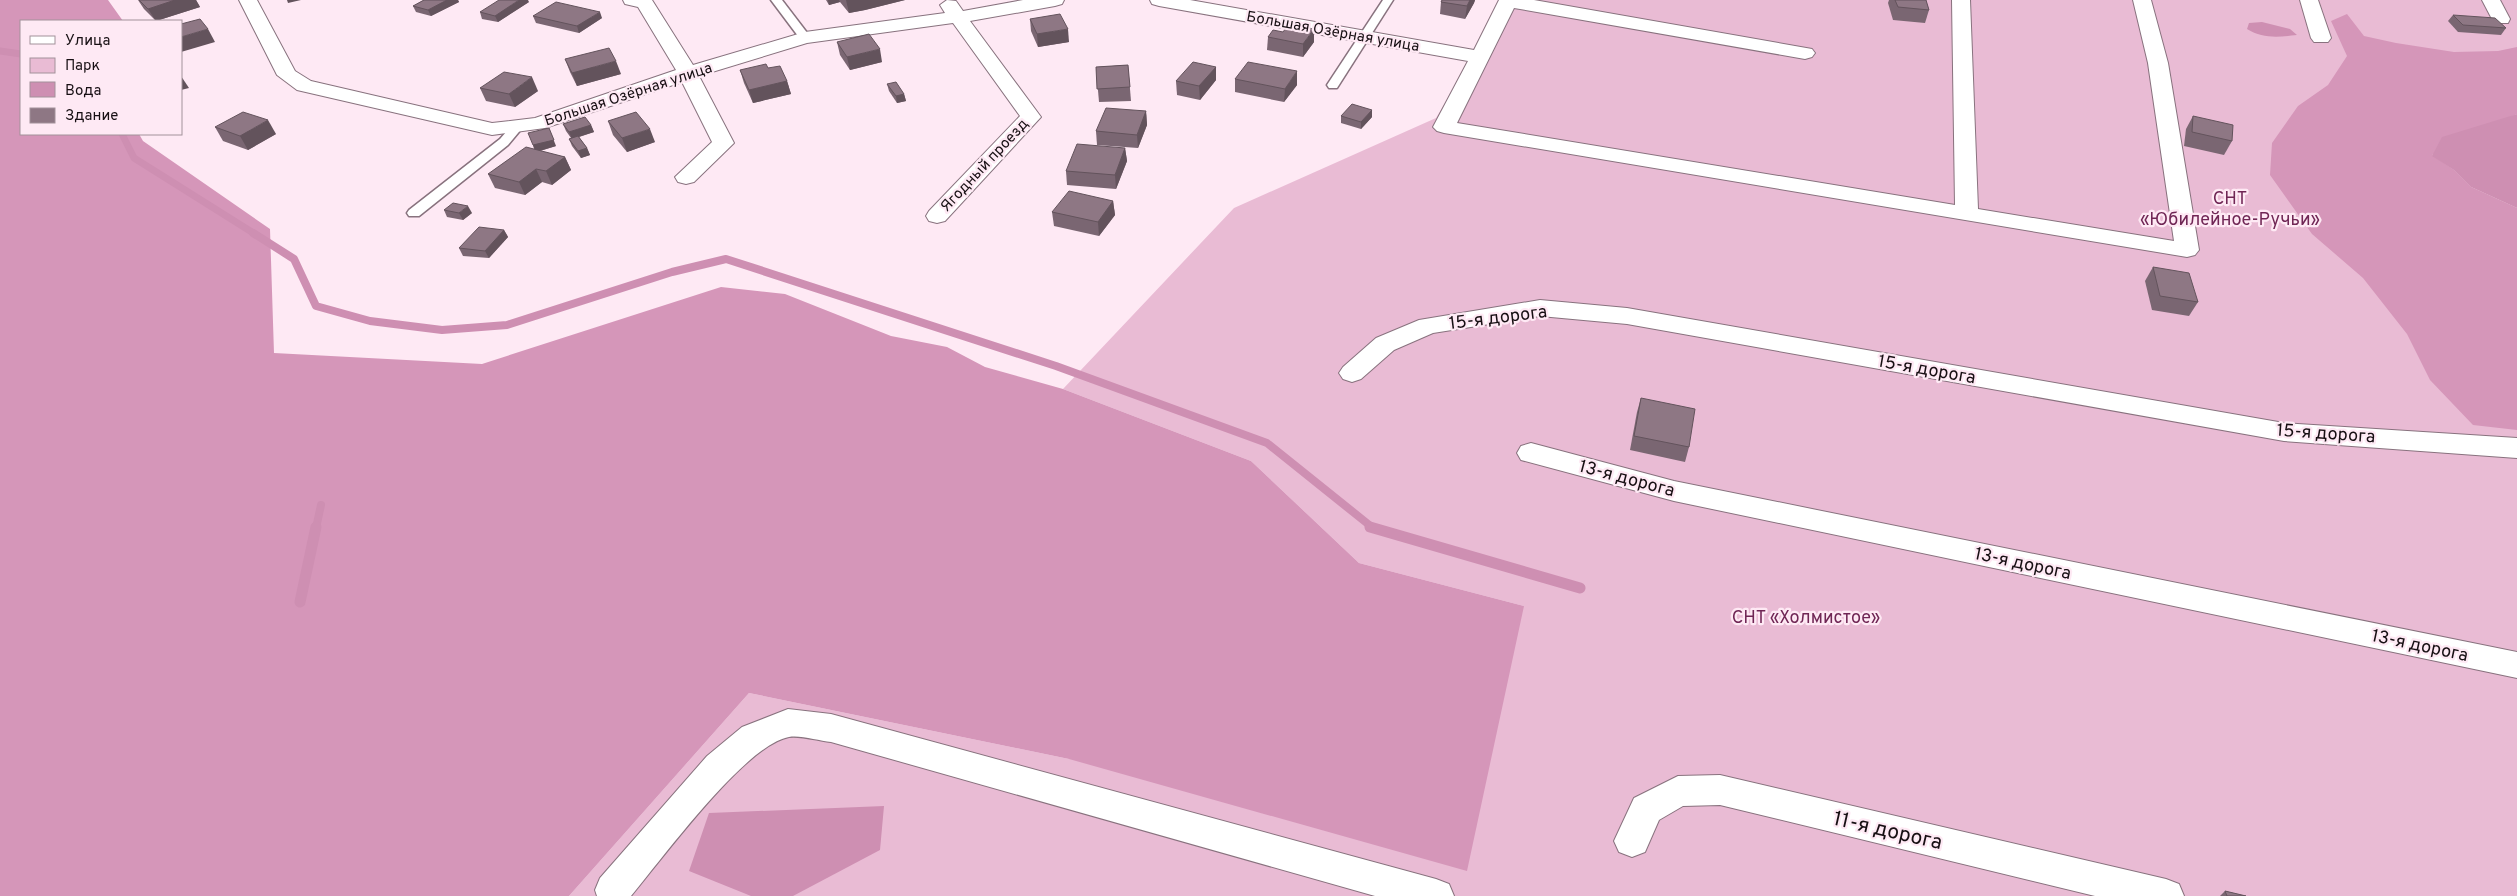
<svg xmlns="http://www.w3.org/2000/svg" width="2517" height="896" font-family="Overpass,sans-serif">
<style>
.green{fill:#e9bbd4}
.forest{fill:#d596b9}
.water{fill:#ce8fb2}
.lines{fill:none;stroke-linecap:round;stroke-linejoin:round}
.stream-far2{stroke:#ce8fb2;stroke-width:7}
.stream-far1{stroke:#ce8fb2;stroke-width:8}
.stream{stroke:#ce8fb2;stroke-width:11}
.service-casing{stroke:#88727e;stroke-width:3}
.minor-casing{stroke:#88727e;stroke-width:2}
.service{fill:#fff;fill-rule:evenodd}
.minor{fill:#fff;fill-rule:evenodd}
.wall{fill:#7a6672}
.shaded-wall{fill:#63535c}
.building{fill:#8e7784;stroke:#63535c}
.labels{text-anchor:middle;stroke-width:4.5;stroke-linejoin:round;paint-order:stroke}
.far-street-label{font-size:15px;fill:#170f13;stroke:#fee9f4}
.park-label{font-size:18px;fill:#702655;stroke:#fee9f4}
.street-label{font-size:18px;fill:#170f13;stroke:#fee9f4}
.near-street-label{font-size:21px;fill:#170f13;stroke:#fee9f4}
</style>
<rect width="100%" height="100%" fill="#fee9f4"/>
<path class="green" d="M1508,0H2517V114L2502,120L2471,187L2517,208V896H569L749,693L1069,759L1524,606L1359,563L1251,461L1063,389L1234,208L1436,118Z"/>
<g class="forest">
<path d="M0,0H108L123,21H21V134H139L143,141L270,229L274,353L482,364L721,287L785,294L891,336L947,347L985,367L1063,389L1251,461L1359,563L1524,606L1467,871L1069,759L749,693L569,896H0Z"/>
<path d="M2347,14L2364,36L2396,43L2454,52L2498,51L2517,47V114L2502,120L2432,155L2454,170L2471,187L2517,208V430L2473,425L2430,380L2407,334L2363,278L2312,234L2270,175L2272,143L2298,106L2328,85L2347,56L2331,21Z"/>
</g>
<g class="water">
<path d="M2262,22L2290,29L2297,35C2279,37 2263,39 2247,29L2249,23Z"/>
<path d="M2517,114V208L2471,187L2454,170L2432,156L2442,137Z"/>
<path d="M884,806L880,850L793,896H751L689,871L709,813Z"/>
</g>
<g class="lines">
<g class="stream-far2">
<path d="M0,51L21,54"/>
<path d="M122,134L134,158L255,234"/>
</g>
<g class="stream-far1">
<path d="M253,233L294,259L316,306L370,321L442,330L507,325L672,272L726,259L1056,366L1267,443L1373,528"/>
<path d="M316,528L321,505"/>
</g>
<g class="stream">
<path d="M1370,527L1580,588"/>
<path d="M300,602L316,527"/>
</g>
<g class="service-casing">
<g id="service">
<path d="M771,0H782L811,38L809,40H801Z"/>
<path d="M1383,0H1393L1337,88H1329L1327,85Z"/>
<path d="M517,123L523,127L508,145L419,216H409L407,213L409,210L500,139L513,124Z"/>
</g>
</g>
<g class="minor-casing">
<g id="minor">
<path d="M239,0H257L295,71L311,81L492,123L535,118L676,70L638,7L625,4L623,0H652L693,65L805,32L945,13L940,5L947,0L956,1L963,11L1023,0H1064L1062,4L1055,6L970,21L1041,117L945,221L937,223L929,221L926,216L929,211L1020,116L953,23L807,43L699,76L734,143L694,182L686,184L678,182L675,177L712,142L682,82L545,128L492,135L297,90L277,75Z"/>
<path d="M1150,0H1190L1474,50L1499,0H1534L1812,49L1815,53L1812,57L1805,59L1514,8L1457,123L1955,205L1952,0H1970L1978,209L2174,241L2148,63L2133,0H2151L2168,63L2199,250L2195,255L2187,257L1444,133L1437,131L1433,127L1468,61L1159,6L1152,4Z"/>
<path d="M2300,0H2318L2331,38L2328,42H2314L2311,38Z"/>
<path d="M2482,0H2500L2510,19L2508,23H2494Z"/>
<path d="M1540,300L1627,308L2284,423L2517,438V458L2284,441L1627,324L1540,316L1433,333L1394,350L1361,379L1352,382L1343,379L1339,373L1343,367L1376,338L1419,320Z"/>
<path d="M1531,443L1674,481L2517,652V678L1674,501L1521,460L1517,453L1521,446Z"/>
<path d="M788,709L831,714L1436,879L1449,884L1454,896H1375L831,742C819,741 801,735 789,737C745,745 662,859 631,896H597L595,890L600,878L707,756L742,727Z"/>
<path d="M1720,775L2166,879L2179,884L2184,896H2095L1720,805L1683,806L1659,820L1645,852L1632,857L1619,852L1614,841L1634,798L1678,776Z"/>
</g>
</g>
<use href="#service" class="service"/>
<use href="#minor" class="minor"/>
</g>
<g class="wall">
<path d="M138,0H196L200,7L156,21L144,9Z"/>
<path d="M424,0H458L459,2L431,16L416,12L413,6Z"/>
<path d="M826,0H905L865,10L849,13L840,2L829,5Z"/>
<path d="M1442,0H1475L1474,3L1465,19L1440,14L1441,2Z"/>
<path d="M1889,0H1926L1929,10L1925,23L1893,20L1888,3Z"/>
<path d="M529,2L498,22L482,19L480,12Z"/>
<path d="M2453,15L2506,28L2501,35L2458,32L2448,21Z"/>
<path d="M533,16L602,18L579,33L536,23Z"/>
<path d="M1030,19L1069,42L1038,47L1031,31Z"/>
<path d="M1283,32L1314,42L1303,57L1267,50L1268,37Z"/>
<path d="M837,42L882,62L850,70L840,55Z"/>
<path d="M565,59L621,74L577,86L570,72Z"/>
<path d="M1128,65L1131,101L1099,102L1096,67Z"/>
<path d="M1216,67V80L1200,100L1177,95L1176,81Z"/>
<path d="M768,68L787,81L791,94L753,103L744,83L740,70Z"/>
<path d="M1235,79L1297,85L1284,102L1235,92Z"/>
<path d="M887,84L904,94L906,101L897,103L889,91Z"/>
<path d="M480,88L538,91L515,107L486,101Z"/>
<path d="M1372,110V117L1361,129L1341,123V116Z"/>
<path d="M1146,111L1147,125L1138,148L1097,145L1096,131Z"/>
<path d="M2193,116L2232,141L2224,155L2184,146L2186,129Z"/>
<path d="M608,121L655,142L627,152L613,135Z"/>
<path d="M563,124L591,125L594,132L579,137L587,148L590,155L581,158L572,146L569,139L571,138L566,131Z"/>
<path d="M215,127L276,134L248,150L223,141Z"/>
<path d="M533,145L556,146L540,151L565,157L571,170L552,185L542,182L525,195L495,188L488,174L534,149Z"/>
<path d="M1125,148L1127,161L1116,189L1067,185L1066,171Z"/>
<path d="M1113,201L1115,215L1099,236L1054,226L1052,212Z"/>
<path d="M444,210L472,213L463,220L447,217Z"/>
<path d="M504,230L508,237L489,258L463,256L459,248Z"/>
<path d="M2153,267L2198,302L2189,316L2152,310L2145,281Z"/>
<path d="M1641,398L1689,447L1685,462L1630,450L1637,412Z"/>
<path d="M2225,891L2246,896H2220Z"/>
</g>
<g class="shaded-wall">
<path d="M175,0H196L200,7L156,21L148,9Z"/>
<path d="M287,0H301L288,3Z"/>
<path d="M447,0H458L459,2L431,16L428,10Z"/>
<path d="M519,0H528L529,2L498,22L495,16Z"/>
<path d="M828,0H839L840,2L829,5Z"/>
<path d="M846,0H905L865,10L849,13Z"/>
<path d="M1470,0H1475L1474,3L1465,19L1467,6Z"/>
<path d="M600,12L602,18L579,33L577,26Z"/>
<path d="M208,29L215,42L181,52V37Z"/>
<path d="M1068,29L1069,42L1038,47L1037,34Z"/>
<path d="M1314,29V42L1303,57V44Z"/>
<path d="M880,49L882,62L850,70L847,57Z"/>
<path d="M616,61L621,74L577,86L572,73Z"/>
<path d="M1216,67V80L1200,100L1199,86Z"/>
<path d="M1297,71V85L1284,102L1285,89Z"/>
<path d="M181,76L189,88L181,90Z"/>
<path d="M532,77L538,91L515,107L509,94Z"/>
<path d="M787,81L791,94L753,103L749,90Z"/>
<path d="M904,94L906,101L897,103L896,96Z"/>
<path d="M1372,110V117L1361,129V122Z"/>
<path d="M1146,111L1147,125L1138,148L1137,135Z"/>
<path d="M268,120L276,134L248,150L240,136Z"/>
<path d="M591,125L594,132L572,139L569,132Z"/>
<path d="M549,128L556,146L536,152L533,145Z"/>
<path d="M650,129L655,142L627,152L622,138Z"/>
<path d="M587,148L590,155L581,158L578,151Z"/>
<path d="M1125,148L1127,161L1116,189L1115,175Z"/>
<path d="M565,157L571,170L552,185L546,171Z"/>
<path d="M536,169L542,182L525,195L519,182Z"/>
<path d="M1113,201L1115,215L1099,236L1098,222Z"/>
<path d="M468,206L472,213L463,220L459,213Z"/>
<path d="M504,230L508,237L489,258L485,251Z"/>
</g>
<g class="building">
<path d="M139,0H175L148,9Z"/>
<path d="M424,0H447L428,10L413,6Z"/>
<path d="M499,0H519L495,16L480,12Z"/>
<path d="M1442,0H1470L1467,6L1441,2Z"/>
<path d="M1895,0H1926L1929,10L1898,7Z"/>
<path d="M556,2L600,12L577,26L533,16Z"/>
<path d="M1060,14L1068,29L1037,34L1030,19Z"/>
<path d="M2453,15L2495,18L2506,28L2463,25Z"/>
<path d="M200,19L208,29L181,37V24Z"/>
<path d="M1289,24L1314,29L1303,44L1268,37L1273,30L1283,32Z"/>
<path d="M869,34L880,49L847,57L837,42Z"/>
<path d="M609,48L616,61L572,73L565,59Z"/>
<path d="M1193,62L1216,67L1199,86L1176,81Z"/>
<path d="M1248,62L1297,71L1285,89L1235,79Z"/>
<path d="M766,64L768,68L780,66L787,81L749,90L740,70Z"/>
<path d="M1128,65L1130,87L1097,89L1096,67Z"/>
<path d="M504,72L532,77L509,94L480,88Z"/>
<path d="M896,82L904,94L896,96L887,84Z"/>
<path d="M1352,104L1372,110L1361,122L1341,116Z"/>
<path d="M1106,108L1146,111L1137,135L1096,131Z"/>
<path d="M243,112L268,120L240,136L215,127Z"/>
<path d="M636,112L650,129L622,138L608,121Z"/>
<path d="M2193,116L2233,125L2232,141L2192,132Z"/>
<path d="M585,117L591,125L569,132L563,124Z"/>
<path d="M549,128L554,140L533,145L528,133Z"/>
<path d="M578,136L587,148L578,151L569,139Z"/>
<path d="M1077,144L1125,148L1115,175L1066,171Z"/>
<path d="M526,147L565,157L546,171L536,169L519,182L488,174Z"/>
<path d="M1069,191L1113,201L1098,222L1052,212Z"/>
<path d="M453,203L468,206L459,213L444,210Z"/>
<path d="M479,227L504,230L485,251L459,248Z"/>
<path d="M2153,267L2189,273L2198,302L2160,296Z"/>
<path d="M1641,398L1695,409L1689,447L1634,436Z"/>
<path d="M2225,891L2246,896H2227Z"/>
</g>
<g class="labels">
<g class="far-street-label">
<text transform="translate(1333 31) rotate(10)" y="5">Большая Озёрная улица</text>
<text transform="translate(628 94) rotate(-18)" y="5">Большая Озёрная улица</text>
<text transform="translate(984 165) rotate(-47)" y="5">Ягодный проезд</text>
</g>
<g class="park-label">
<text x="2230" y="204">СНТ<tspan x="2230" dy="21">«Юбилейное-Ручьи»</tspan></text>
<text x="1806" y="623">СНТ «Холмистое»</text>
</g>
<g class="street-label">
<text transform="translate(1498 317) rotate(-7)" y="6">15-я дорога</text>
<text transform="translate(1927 369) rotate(10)" y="6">15-я дорога</text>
<text transform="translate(2326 433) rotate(4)" y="6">15-я дорога</text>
<text transform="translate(1627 478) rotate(15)" y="6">13-я дорога</text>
<text transform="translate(2023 563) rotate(12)" y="6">13-я дорога</text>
<text transform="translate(2420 645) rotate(12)" y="6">13-я дорога</text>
</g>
<g class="near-street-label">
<text transform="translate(1888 830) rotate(13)" y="7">11-я дорога</text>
</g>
</g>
<rect x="20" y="20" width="162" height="115" fill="#fee9f4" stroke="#a2929a"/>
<rect x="30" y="36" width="25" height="8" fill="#ffffff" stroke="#a2929a"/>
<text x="65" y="45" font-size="15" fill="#170f13">Улица</text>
<rect x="30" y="58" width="25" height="15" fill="#e9bbd4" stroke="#a2929a"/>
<text x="65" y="70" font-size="15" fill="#170f13">Парк</text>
<rect x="30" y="82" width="25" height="15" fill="#ce8fb2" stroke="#a2929a"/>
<text x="65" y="95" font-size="15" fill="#170f13">Вода</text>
<rect x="30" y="108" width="25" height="15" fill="#8e7784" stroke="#a2929a"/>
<text x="65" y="120" font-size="15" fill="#170f13">Здание</text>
</svg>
